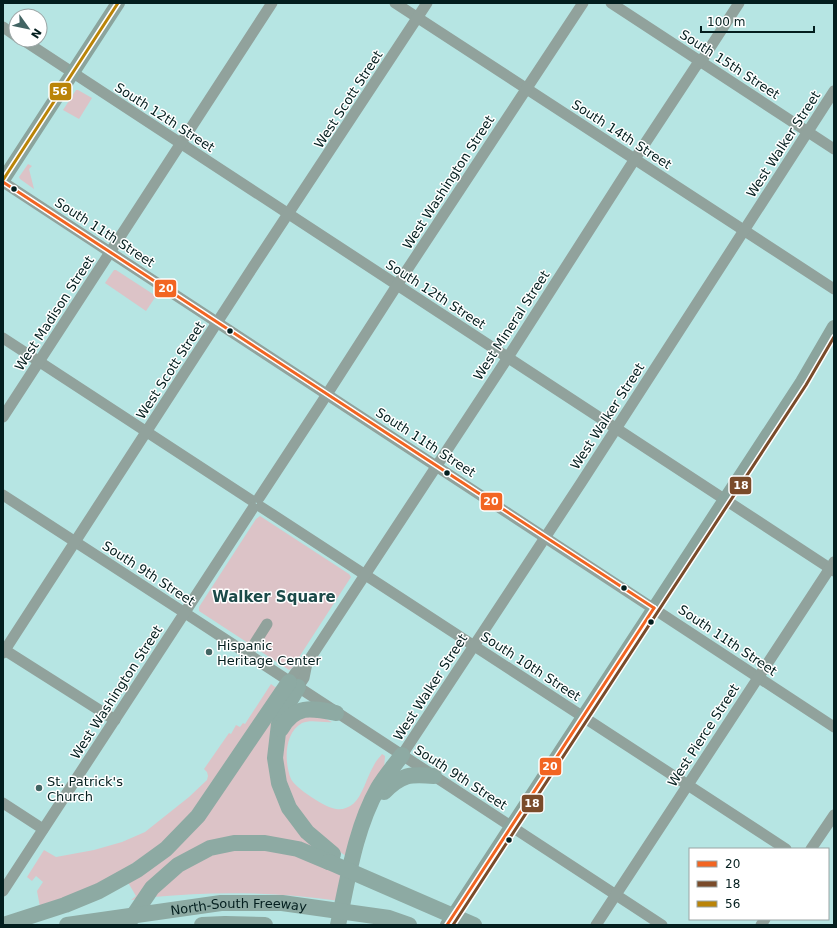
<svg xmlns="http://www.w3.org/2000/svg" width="837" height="928" font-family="'DejaVu Sans',sans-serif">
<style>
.green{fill:#dcc3c7}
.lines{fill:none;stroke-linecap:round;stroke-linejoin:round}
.minor{stroke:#91a29c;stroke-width:11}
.major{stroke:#8ba49d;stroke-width:14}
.highway{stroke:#8daaa3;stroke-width:16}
.highway-bridge{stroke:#8daaa3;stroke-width:16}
.bus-1-casing{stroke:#fff;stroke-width:6}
.bus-2-casing{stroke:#fff;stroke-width:6}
.bus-3-casing{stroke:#fff;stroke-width:6}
.bus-1{stroke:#f26522;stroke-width:3}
.bus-2{stroke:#7a4b2a;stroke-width:3}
.bus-3{stroke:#ba8408;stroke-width:3}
.bus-dot{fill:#031e1e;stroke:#fff;stroke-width:1.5}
.poi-dot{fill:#426463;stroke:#fff;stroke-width:1.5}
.labels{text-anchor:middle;stroke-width:3;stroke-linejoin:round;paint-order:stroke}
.street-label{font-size:13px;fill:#031e1e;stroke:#fff}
.poi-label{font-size:13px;fill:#031e1e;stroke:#fff;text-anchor:start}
.quarter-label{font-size:15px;font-weight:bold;fill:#1b4948;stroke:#fff}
.line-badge{stroke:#fff;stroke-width:1.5}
.badge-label{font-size:11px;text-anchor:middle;font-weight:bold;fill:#fff}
</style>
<rect width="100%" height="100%" fill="#b6e5e3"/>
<g class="green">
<path d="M76,90H78L92,98L79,119L63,110Z"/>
<path d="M28,164L32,166L29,169L34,189L20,179L19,177Z"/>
<path d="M114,270H116L156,296L146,311L105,283Z"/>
<path d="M260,516L349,574L351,577L292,668L289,670L199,611V607L256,519Z"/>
<path d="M271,684L275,687L277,686L211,792L167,842L100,884L40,907L37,891L43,882L36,876L32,881L27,877L44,850L56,857L94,850L122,842L145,832L189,797L207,780L208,776L207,772L204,769L229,733L231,734L236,725L240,727L243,723L245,724Z"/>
<path d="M280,703L275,780L328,854L228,840L139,899L131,900L136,896L126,879L149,864Z"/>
<path d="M298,716L322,717L332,722C323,723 311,719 302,723C284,733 284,762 291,779C295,788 326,808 336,809C342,810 348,808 353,804C362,797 367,777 373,767C375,762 379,758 382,754L385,756L384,770L350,859L329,844L298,812L281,769L286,726Z"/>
<path d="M267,846L347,874L340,901C276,892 218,891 153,897L169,878L214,851Z"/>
</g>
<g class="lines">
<g class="minor">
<path d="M395,3L834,289"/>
<path d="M611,3L834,149"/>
<path d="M3,27L16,36"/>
<path d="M23,40L834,571"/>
<path d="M3,182L834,727"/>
<path d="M3,338L251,500"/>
<path d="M3,417L272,3"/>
<path d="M3,495L185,613L662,925"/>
<path d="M259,498L322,402L403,276L583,3"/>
<path d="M261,507L786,849"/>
<path d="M3,649L115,720"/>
<path d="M3,653L253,267L427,3"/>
<path d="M248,654L267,624"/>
<path d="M289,682L296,672L307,663L503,365L640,151L696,66L704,57L739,3"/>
<path d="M298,687L304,678L307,663"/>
<path d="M402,755L581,483L834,91"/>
<path d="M3,803L43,829"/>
<path d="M811,849L834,815"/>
<path d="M3,891L253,508"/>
<path d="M596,925L834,562"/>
<path d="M761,925L765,919"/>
</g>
<g class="major">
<path d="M3,180L118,3"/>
<path d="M447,925L802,382L834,327"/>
</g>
<g class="highway">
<path d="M298,687L284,711L279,724L275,758L279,783L289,808L307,832L333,854"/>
<path d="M281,729C295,704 312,708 336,713"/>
<path d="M384,792C402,774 410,774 434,776"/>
<path d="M3,925L65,905L99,891L137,870L166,849L198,816L289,682"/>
<path d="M127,925L152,888L178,865L210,848L234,843H265L298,849L329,862"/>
<path d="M202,925L225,924L265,925"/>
<path d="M338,925C348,879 355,829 378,788C385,776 394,766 402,755"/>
</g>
<g class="highway-bridge">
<path d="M329,862L474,925"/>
<path id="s1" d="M67,925L221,903H282L389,918L409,925"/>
</g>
<g class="bus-1-casing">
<g id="bus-1">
<path d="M3,182L654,608"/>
<path d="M447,925L654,608"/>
</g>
</g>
<g class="bus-2-casing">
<path id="bus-2" d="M453,925L806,385L834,337"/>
</g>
<g class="bus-3-casing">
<path id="bus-3" d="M3,180L118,3"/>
</g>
<use href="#bus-1" class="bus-1"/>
<use href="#bus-2" class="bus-2"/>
<use href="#bus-3" class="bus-3"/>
</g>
<g class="bus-dot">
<circle cx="14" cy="189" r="3.5"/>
<circle cx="230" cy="331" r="3.5"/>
<circle cx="447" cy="473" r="3.5"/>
<circle cx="624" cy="588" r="3.5"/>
<circle cx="651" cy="622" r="3.5"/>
<circle cx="509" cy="840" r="3.5"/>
</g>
<g class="poi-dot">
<circle cx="209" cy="652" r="4"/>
<circle cx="39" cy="788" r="4"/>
</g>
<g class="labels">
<g class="street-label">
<text transform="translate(730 64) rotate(33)" y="5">South 15th Street</text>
<text transform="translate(348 99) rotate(-57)" y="5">West Scott Street</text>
<text transform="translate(165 117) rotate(33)" y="5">South 12th Street</text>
<text transform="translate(622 134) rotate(33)" y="5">South 14th Street</text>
<text transform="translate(783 144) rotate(-57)" y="5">West Walker Street</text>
<text transform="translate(448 182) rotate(-57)" y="5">West Washington Street</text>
<text transform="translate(105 232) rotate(33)" y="5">South 11th Street</text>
<text transform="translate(436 294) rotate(33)" y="5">South 12th Street</text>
<text transform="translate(54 313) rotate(-57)" y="5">West Madison Street</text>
<text transform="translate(511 325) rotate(-57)" y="5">West Mineral Street</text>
<text transform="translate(170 370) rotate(-57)" y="5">West Scott Street</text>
<text transform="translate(607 416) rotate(-57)" y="5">West Walker Street</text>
<text transform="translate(426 442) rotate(33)" y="5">South 11th Street</text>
<text transform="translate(149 573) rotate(33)" y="5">South 9th Street</text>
<text transform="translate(728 640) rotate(34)" y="5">South 11th Street</text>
<text transform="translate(531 666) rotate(33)" y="5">South 10th Street</text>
<text transform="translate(430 687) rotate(-57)" y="5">West Walker Street</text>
<text transform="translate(116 692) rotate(-57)" y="5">West Washington Street</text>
<text transform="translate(703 735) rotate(-57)" y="5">West Pierce Street</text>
<text transform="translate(461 777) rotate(33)" y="5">South 9th Street</text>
<text dy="5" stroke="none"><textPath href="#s1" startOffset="173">North-South Freeway</textPath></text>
</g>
<g class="poi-label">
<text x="217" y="650">Hispanic<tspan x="217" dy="15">Heritage Center</tspan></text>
<text x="47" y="786">St. Patrick's<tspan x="47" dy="15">Church</tspan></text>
</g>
<g class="quarter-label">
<text x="274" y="602">Walker Square</text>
</g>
</g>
<g class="line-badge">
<rect x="49" y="82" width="23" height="19" rx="4" fill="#ba8408"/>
<rect x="154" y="279" width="23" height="19" rx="4" fill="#f26522"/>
<rect x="729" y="476" width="23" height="19" rx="4" fill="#7a4b2a"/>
<rect x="480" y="492" width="23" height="19" rx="4" fill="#f26522"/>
<rect x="539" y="757" width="23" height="19" rx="4" fill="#f26522"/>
<rect x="521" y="794" width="23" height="19" rx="4" fill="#7a4b2a"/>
</g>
<g class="badge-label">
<text x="60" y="95">56</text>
<text x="166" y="292">20</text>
<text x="741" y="489">18</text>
<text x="491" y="505">20</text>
<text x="550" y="770">20</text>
<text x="532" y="807">18</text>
</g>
<rect width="837" height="928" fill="none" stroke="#031e1e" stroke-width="8"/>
<rect x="689" y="848" width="140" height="72" fill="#ffffff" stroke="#9aa5a5"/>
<rect x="697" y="861" width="20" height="6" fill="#f26522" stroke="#9aa5a5"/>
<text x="725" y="868" font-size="12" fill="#031e1e">20</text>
<rect x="697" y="881" width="20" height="6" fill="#7a4b2a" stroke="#9aa5a5"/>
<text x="725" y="888" font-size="12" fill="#031e1e">18</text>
<rect x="697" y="901" width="20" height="6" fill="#ba8408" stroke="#9aa5a5"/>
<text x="725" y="908" font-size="12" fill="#031e1e">56</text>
<g transform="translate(28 28) rotate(123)"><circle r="19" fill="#ffffff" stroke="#9aa5a5"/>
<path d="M0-3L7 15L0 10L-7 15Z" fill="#426463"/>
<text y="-6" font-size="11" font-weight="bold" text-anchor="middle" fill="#031e1e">N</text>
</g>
<path d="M701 26v6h113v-6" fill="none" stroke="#031e1e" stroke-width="2"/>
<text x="707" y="26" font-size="12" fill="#031e1e" stroke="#ffffff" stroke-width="3" paint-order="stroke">100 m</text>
</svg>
